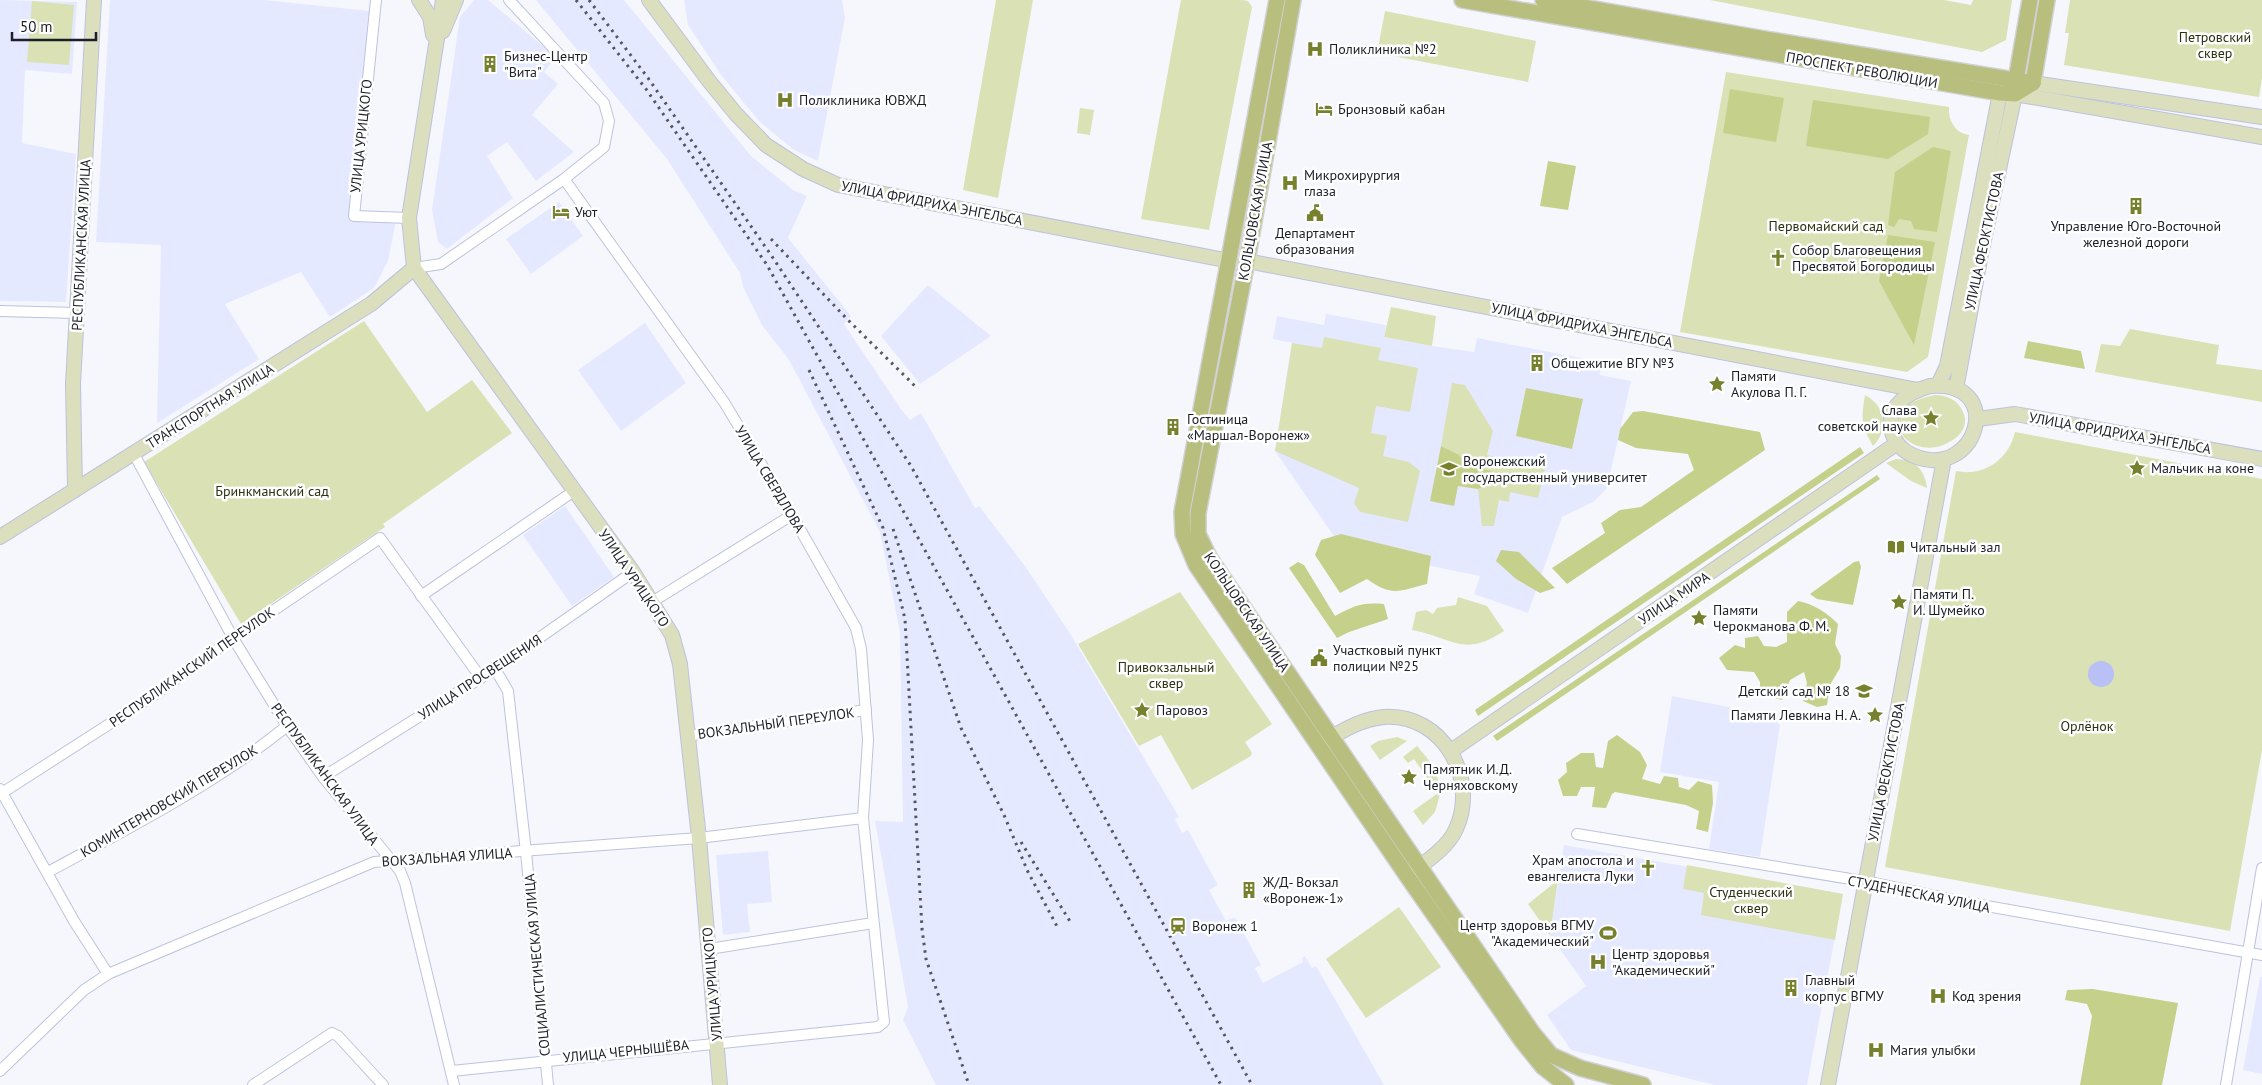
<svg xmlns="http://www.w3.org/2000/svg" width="2262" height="1085" font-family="'PT Sans',sans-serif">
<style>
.built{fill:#e5e9ff}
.green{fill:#d9e1b5}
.forest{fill:#c5d08a}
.water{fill:#b8c0f5}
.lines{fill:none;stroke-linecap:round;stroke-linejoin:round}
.street-casing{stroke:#bdc2de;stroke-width:12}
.secondary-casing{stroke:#bdc2de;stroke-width:16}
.primary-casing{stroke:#d2d2d4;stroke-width:18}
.street{stroke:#fff;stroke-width:10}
.secondary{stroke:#dbdfbe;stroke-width:14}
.primary{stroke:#b8bf7e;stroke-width:15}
.rail{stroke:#54565f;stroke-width:3;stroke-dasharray:2.5 5;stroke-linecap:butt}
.labels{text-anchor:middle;stroke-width:5;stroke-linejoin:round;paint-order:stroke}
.park-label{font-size:14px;fill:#2e3213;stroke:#fff}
.poi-label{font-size:14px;fill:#1c1e28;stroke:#fff;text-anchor:start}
.street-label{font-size:14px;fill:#1c1e28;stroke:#fff}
</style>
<rect width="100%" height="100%" fill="#f6f7fd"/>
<g class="built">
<path d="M0,0L77,2L72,74L25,70L22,143L76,154L66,302L0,301Z"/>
<path d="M110,0H264L379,12L357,214L397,215L388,261L374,288L330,317L301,272L225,304L259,359L157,423L161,245L96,242Z"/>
<path d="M474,0H488L556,57L544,72L558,84L532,115L574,152L536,181L507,142L487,156L513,198L447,249L438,242L432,210L460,17Z"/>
<path d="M536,0H624L751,156L793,190L807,196L788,238L851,316L844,324L901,409L910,420L921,413L975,508L979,506L1025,566L1071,635L1179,817L1175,819L1182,833L1188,830L1218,885L1209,890L1226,921L1235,917L1261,965L1255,968L1263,983L1303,962L1302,958L1305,956L1312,968L1316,966L1384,1085H936L903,1020L908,1007L875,821L903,822L900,632L880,532L789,360L762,325L743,287L740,273L667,159Z"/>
<path d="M684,0H842L845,18L818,161L794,150L760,122L721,75L688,25Z"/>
<path d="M559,202L583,236L531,274L506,239Z"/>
<path d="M928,285L991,336L920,384L881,336Z"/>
<path d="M1326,314L1386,325L1384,337L1432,346L1474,352L1477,338L1602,362L1600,375L1631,381L1607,488L1593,502L1562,517L1528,613L1474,594L1480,576L1342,548L1275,451L1292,343L1273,339L1277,316L1324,325Z"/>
<path d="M645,323L686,383L621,431L578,370Z"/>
<path d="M565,506L614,577L572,606L523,535Z"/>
<path d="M1672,696L1770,715L1780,725L1760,857L1709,849L1719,782L1660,772Z"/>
<path d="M1564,845L1843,894L1807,1085H1715L1571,1050L1547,1015L1586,986L1550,935Z"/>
<path d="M768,851L772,902L747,904L750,932L723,935L716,855Z"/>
<path d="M2260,977H2262V1074L2243,1070Z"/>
</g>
<g class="green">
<path d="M996,0H1033L998,198L963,190Z"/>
<path d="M1181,0H1242L1248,1L1252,7L1209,230L1141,219Z"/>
<path d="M1710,0H1944L1971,5L1973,0H2012L2006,40L1982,52Z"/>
<path d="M2070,0H2262V78L2259,97L2064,65L2069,33H2065Z"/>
<path d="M32,1L74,5L69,65L27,62Z"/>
<path d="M1385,11L1536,41L1528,82L1377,53Z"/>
<path d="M1726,72L1949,107C1948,121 1956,134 1969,135L1928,357L1907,372L1680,332Z"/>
<path d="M1080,108L1094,110L1090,135L1077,133Z"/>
<path d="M1391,307L1436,316L1432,346L1384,337Z"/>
<path d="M364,321L427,412L472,380L512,433L383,524L385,527L241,624L144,462Z"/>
<path d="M2130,329L2219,345L2216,364L2262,370V402L2095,372L2101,344L2120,346Z"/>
<path d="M1324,337L1381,348L1378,360L1418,368L1410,412L1376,406L1371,433L1387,436L1383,456L1409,462L1420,471L1408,522L1360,512L1354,503L1359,488L1275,451L1292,343L1322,348Z"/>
<path d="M1452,383L1465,385L1493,431L1487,455L1545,469L1538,498L1510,492L1509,502L1499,500L1494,526H1482L1478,489L1492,483C1474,470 1460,456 1441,446Z"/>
<path d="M1865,395C1886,406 1889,430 1873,446C1861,425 1861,419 1865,395Z"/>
<path d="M1935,395C1947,395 1958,400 1963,412C1967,421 1965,429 1958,436C1913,474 1862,408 1935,395Z"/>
<path d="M2015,432L2262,479V750L2230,931L1885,867L1956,471C1984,477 2009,459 2015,432Z"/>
<path d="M1896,459C1915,459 1925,470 1927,488L1911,481L1886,463Z"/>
<path d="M1180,592L1272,724L1245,742L1252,753L1251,756L1192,790L1161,735L1139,746L1078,644Z"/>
<path d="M1458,597L1487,606L1504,631C1463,658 1454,638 1412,630L1416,612L1426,610L1433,614L1437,608L1456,605Z"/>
<path d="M1397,737L1407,741L1380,760L1370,746L1378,741Z"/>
<path d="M1417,746L1432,764L1439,782L1427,791L1422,784L1428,779L1414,759L1408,763L1403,757Z"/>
<path d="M1441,791L1435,812L1423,825L1413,811Z"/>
<path d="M1687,865L1843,894L1835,940L1701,915L1704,893L1683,889Z"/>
<path d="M1558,880L1550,935L1528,904Z"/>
<path d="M1399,907L1441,967L1366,1018L1326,959Z"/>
</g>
<g class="forest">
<path d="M1730,89L1784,98L1776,142L1723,133Z"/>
<path d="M1813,100L1930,117L1928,134L1888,159L1806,146Z"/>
<path d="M1933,147L1951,151L1937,232L1914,229L1911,221L1899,219L1894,227L1888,225L1895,172Z"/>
<path d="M1548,161L1576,166L1568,210L1540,206Z"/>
<path d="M1888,235L1935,242L1914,345L1879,281Z"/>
<path d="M2028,341L2081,351L2085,369L2024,358Z"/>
<path d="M1526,388L1583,399L1572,449L1516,436Z"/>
<path d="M1643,411L1760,432L1765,450L1567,584L1552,568L1605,533L1601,523L1620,510L1641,507L1694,470L1688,454L1636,448L1618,440L1620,429L1633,412Z"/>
<path d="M1441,446L1459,455L1467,465L1491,471L1492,483L1478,489L1458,486L1454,506L1430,501Z"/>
<path d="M1860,447L1864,453L1478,716L1475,710Z"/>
<path d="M1877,475L1880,479L1497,741L1493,736Z"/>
<path d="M1341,534L1431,556L1427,584C1399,591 1392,597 1367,579L1340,593L1315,555L1321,540Z"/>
<path d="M1501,550L1519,552L1555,588L1540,593L1516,579L1496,561Z"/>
<path d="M1859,561L1861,567L1853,605L1817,599L1810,594L1854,562Z"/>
<path d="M1298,562L1304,565L1335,616C1354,606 1361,602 1384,604L1388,619L1349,632L1337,638L1289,568Z"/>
<path d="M1798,601C1812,603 1829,614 1838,624L1835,644L1841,656L1840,668L1830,685L1827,705L1817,707L1803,701L1807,683L1804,672L1790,680L1782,700L1760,694V682L1754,672L1727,670L1719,658L1735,645L1745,648V638L1758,636L1764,646L1776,647L1787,642V612Z"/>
<path d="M1617,735L1640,752L1647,765L1642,779L1660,784L1664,776L1678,778L1679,787L1689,790L1698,781L1712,785L1713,803L1708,832L1696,829L1699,811L1686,805L1615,792L1612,794L1606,808L1592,807L1595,787H1581L1577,796H1563L1558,780L1567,772L1566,763L1581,753H1594L1596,767L1603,768L1608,741Z"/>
<path d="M2093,989L2178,1003L2162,1085H2080L2092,1016L2087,1004L2065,1000L2067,990Z"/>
</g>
<circle class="water" cx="2101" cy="674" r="13"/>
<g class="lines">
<g class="street-casing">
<g id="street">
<path d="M376,0L354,216L409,218"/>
<path d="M414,268L441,264L564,179L604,147L609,121L604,103L509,0"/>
<path d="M0,311L77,313"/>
<path d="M134,454L233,638L287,726L323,777L400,871L405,883L454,1085"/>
<path d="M421,596L574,491"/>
<path d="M652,602L792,515"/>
<path d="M495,669L508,691L526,852L548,1085"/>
<path d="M687,736L866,710"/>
<path d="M323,777L495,669L633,572"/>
<path d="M0,789L74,921L108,974"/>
<path d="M2,793L156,694L233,638L380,538L481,678"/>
<path d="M1577,834L1875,883L1964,902L2262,955"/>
<path d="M48,872C127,829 217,783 287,726"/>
<path d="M709,949L873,923"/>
<path d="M0,1071L84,990L108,974L374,862L699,838L863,818"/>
<path d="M452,1071L878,1027L884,1022L863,818L868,740L861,649L856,628L792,515L724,402L564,179"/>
<path d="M253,1085L332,1033L338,1036L383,1085"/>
<path d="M2226,1085L2262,868"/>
</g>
</g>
<g class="secondary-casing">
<g id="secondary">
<path d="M419,0L430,17L433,35"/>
<path d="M443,0L409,218L414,268L633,572L672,635L680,664L699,838L720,1085"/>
<path d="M649,0L709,81L736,114L766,145L803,169L838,185L1230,261"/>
<path d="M443,31L456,0"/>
<path d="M2033,83L2262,117"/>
<path d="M1247,261L1918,390"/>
<path d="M1938,385L1947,366L2000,93"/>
<path d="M1930,386C2008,379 1977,484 1912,455C1892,446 1882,419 1900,402C1908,394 1919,389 1930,386Z"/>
<path d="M1956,389L1981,254L2015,94L2262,137"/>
<path d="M1978,419L2015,414L2262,459"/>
<path d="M75,490L73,384L94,0"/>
<path d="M0,537L371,304L414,268"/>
<path d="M1322,744C1340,731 1362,719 1384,717C1443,713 1479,779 1456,829C1448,848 1423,864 1407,876"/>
<path d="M1451,751L1896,444"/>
<path d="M1828,1085L1944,459"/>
</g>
</g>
<g class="primary-casing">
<g id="primary">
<path d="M1277,0L1182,512L1183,534L1196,565L1407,876L1522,1041L1543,1067L1566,1085"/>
<path d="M1293,0L1247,261L1198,513V534L1209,557L1532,1032L1551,1055L1580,1068L1643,1085"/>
<path d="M1462,0L2000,93L2015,94L2033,83"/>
<path d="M1543,0L1765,39L2033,83"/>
<path d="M2016,80L2030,0"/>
<path d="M2033,83L2047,0"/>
</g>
</g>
<use href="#street" class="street"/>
<use href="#secondary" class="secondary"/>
<use href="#primary" class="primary"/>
<g class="rail">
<path d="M576,0L646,89L767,265L1221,1085"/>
<path d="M589,0L648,78L771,255L911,466L1252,1085"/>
<path d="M771,239L848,320L918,389"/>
<path d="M809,370L883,528L905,619L922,929L926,959L969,1085"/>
<path d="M893,529L961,728L1004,815L1028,872L1059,930"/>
<path d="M1021,842L1071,923"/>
</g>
</g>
<defs>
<g id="hospital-bare" transform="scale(1.35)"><path d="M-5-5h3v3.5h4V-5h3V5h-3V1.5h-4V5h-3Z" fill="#76802d" stroke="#fff" stroke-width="2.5" paint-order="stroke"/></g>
<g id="building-bare" transform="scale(1.35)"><path d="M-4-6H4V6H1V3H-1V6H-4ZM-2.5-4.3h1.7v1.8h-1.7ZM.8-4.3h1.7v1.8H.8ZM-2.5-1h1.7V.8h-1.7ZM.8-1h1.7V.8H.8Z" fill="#76802d" stroke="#fff" stroke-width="2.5" paint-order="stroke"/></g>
<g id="hotel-bare" transform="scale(1.35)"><path d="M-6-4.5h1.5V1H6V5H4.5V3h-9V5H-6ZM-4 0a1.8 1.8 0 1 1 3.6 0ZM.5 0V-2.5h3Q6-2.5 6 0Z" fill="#76802d" stroke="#fff" stroke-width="2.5" paint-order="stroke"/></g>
<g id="civic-bare" transform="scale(1.35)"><path d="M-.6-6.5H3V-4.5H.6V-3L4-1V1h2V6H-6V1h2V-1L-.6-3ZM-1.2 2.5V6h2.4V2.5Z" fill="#76802d" stroke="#fff" stroke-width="2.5" paint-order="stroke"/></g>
<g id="church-bare" transform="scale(1.35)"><path d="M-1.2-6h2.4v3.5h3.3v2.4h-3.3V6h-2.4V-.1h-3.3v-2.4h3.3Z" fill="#76802d" stroke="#fff" stroke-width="2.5" paint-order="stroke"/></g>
<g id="sight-bare" transform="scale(1.35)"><path d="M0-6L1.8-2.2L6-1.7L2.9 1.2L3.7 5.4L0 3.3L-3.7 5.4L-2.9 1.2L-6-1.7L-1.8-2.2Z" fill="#76802d" stroke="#fff" stroke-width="2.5" paint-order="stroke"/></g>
<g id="university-bare" transform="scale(1.35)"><path d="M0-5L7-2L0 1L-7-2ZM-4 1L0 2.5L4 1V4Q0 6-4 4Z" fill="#76802d" stroke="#fff" stroke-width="2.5" paint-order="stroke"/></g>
<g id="library-bare" transform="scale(1.35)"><path d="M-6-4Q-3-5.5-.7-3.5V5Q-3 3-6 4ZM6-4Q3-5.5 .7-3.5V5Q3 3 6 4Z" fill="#76802d" stroke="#fff" stroke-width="2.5" paint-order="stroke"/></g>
<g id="school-bare" transform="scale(1.35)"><path d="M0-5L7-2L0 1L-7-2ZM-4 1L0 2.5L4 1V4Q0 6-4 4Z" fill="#76802d" stroke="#fff" stroke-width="2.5" paint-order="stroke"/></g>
<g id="station-bare" transform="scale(1.35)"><path d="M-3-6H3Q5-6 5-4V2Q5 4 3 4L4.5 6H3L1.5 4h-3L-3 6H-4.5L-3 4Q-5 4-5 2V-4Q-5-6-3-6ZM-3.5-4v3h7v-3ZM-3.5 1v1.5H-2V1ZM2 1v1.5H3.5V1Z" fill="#76802d" stroke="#fff" stroke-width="2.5" paint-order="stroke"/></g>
<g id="stadium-bare" transform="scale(1.35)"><path d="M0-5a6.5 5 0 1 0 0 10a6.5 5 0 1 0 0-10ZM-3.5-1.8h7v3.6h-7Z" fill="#76802d" stroke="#fff" stroke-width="2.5" paint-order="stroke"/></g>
</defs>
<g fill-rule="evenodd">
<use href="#hospital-bare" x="1315" y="49"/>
<use href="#building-bare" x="490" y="64"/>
<use href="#hospital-bare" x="785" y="100"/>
<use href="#hotel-bare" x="1324" y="109"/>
<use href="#hospital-bare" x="1290" y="183"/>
<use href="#building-bare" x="2136" y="206"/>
<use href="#hotel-bare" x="561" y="212"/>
<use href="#civic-bare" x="1315" y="213"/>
<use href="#church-bare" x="1778" y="258"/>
<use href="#building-bare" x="1537" y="363"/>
<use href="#sight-bare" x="1717" y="384"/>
<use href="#sight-bare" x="1931" y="418"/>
<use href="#building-bare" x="1173" y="427"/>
<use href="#sight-bare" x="2137" y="468"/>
<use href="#university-bare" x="1449" y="469"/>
<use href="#library-bare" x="1896" y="547"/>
<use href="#sight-bare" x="1899" y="602"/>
<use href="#sight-bare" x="1699" y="618"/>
<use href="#civic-bare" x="1319" y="658"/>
<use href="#school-bare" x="1864" y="691"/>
<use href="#sight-bare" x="1142" y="710"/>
<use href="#sight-bare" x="1875" y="715"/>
<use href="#sight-bare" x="1409" y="777"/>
<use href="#church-bare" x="1648" y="868"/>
<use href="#building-bare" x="1249" y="890"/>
<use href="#station-bare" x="1178" y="926"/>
<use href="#stadium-bare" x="1608" y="933"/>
<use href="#hospital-bare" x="1598" y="962"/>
<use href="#building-bare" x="1791" y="988"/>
<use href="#hospital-bare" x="1938" y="996"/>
<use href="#hospital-bare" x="1876" y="1050"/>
</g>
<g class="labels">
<g class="park-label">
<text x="2215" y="42">Петровский<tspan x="2215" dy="16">сквер</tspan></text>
<text x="1826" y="231">Первомайский сад</text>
<text x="272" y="496">Бринкманский сад</text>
<text x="1166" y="672">Привокзальный<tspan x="1166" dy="16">сквер</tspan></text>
<text x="2087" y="731">Орлёнок</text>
<text x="1751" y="897">Студенческий<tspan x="1751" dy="16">сквер</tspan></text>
</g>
<g class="poi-label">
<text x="1329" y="54">Поликлиника №2</text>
<text x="504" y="61">Бизнес-Центр<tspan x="504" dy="16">"Вита"</tspan></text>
<text x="799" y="105">Поликлиника ЮВЖД</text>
<text x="1338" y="114">Бронзовый кабан</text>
<text x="1304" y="180">Микрохирургия<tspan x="1304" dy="16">глаза</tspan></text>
<text x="575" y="217">Уют</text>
<text x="2136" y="231" text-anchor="middle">Управление Юго-Восточной<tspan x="2136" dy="16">железной дороги</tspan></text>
<text x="1315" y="238" text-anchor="middle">Департамент<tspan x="1315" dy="16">образования</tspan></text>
<text x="1792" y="255">Собор Благовещения<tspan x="1792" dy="16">Пресвятой Богородицы</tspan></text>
<text x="1551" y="368">Общежитие ВГУ №3</text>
<text x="1731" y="381">Памяти<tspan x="1731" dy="16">Акулова П. Г.</tspan></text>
<text x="1917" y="415" text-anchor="end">Слава<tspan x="1917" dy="16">советской науке</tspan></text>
<text x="1187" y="424">Гостиница<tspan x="1187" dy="16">«Маршал-Воронеж»</tspan></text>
<text x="1463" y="466">Воронежский<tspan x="1463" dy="16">государственный университет</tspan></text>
<text x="2151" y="473">Мальчик на коне</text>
<text x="1910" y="552">Читальный зал</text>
<text x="1913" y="599">Памяти П.<tspan x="1913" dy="16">И. Шумейко</tspan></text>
<text x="1713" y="615">Памяти<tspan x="1713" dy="16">Черокманова Ф. М.</tspan></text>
<text x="1333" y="655">Участковый пункт<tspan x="1333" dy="16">полиции №25</tspan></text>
<text x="1850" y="696" text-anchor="end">Детский сад № 18</text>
<text x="1156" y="715">Паровоз</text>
<text x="1861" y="720" text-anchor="end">Памяти Левкина Н. А.</text>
<text x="1423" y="774">Памятник И.Д.<tspan x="1423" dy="16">Черняховскому</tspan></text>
<text x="1634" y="865" text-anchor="end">Храм апостола и<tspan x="1634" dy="16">евангелиста Луки</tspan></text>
<text x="1263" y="887">Ж/Д- Вокзал<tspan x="1263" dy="16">«Воронеж-1»</tspan></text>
<text x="1594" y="930" text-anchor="end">Центр здоровья ВГМУ<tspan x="1594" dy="16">"Академический"</tspan></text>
<text x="1192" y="931">Воронеж 1</text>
<text x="1612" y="959">Центр здоровья<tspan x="1612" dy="16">"Академический"</tspan></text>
<text x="1805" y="985">Главный<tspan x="1805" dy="16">корпус ВГМУ</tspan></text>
<text x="1952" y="1001">Код зрения</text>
<text x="1890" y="1055">Магия улыбки</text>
</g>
<g class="street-label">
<text transform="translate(1862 70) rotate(10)" y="5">ПРОСПЕКТ РЕВОЛЮЦИИ</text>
<text transform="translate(361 136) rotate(-84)" y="5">УЛИЦА УРИЦКОГО</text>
<text transform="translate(932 203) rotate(11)" y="5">УЛИЦА ФРИДРИХА ЭНГЕЛЬСА</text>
<text transform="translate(1255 211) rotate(-80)" y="5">КОЛЬЦОВСКАЯ УЛИЦА</text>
<text transform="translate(1984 241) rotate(-78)" y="5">УЛИЦА ФЕОКТИСТОВА</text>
<text transform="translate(81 245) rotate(-87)" y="5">РЕСПУБЛИКАНСКАЯ УЛИЦА</text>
<text transform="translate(1582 325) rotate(11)" y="5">УЛИЦА ФРИДРИХА ЭНГЕЛЬСА</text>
<text transform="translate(210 406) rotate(-32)" y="5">ТРАНСПОРТНАЯ УЛИЦА</text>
<text transform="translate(2120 433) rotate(10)" y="5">УЛИЦА ФРИДРИХА ЭНГЕЛЬСА</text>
<text transform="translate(770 479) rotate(59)" y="5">УЛИЦА СВЕРДЛОВА</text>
<text transform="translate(634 578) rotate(56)" y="5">УЛИЦА УРИЦКОГО</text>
<text transform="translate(1674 598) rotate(-34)" y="5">УЛИЦА МИРА</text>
<text transform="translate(1247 612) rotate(56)" y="5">КОЛЬЦОВСКАЯ УЛИЦА</text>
<text transform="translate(192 667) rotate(-35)" y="5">РЕСПУБЛИКАНСКИЙ ПЕРЕУЛОК</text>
<text transform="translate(480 677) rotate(-33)" y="5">УЛИЦА ПРОСВЕЩЕНИЯ</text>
<text transform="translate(776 723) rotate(-8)" y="5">ВОКЗАЛЬНЫЙ ПЕРЕУЛОК</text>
<text transform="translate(1886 772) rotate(-79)" y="5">УЛИЦА ФЕОКТИСТОВА</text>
<text transform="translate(325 774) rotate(54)" y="5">РЕСПУБЛИКАНСКАЯ УЛИЦА</text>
<text transform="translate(169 801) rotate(-31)" y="5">КОМИНТЕРНОВСКИЙ ПЕРЕУЛОК</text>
<text transform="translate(447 857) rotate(-4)" y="5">ВОКЗАЛЬНАЯ УЛИЦА</text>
<text transform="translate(1919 894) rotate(11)" y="5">СТУДЕНЧЕСКАЯ УЛИЦА</text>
<text transform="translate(537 965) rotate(-95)" y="5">СОЦИАЛИСТИЧЕСКАЯ УЛИЦА</text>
<text transform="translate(712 984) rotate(-95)" y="5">УЛИЦА УРИЦКОГО</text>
<text transform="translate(626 1051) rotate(-6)" y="5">УЛИЦА ЧЕРНЫШЁВА</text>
</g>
</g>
<path d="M12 32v8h84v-8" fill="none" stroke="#1c1e28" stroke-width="2.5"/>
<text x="20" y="32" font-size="15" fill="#1c1e28" stroke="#ffffff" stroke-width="4" paint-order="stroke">50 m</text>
</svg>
